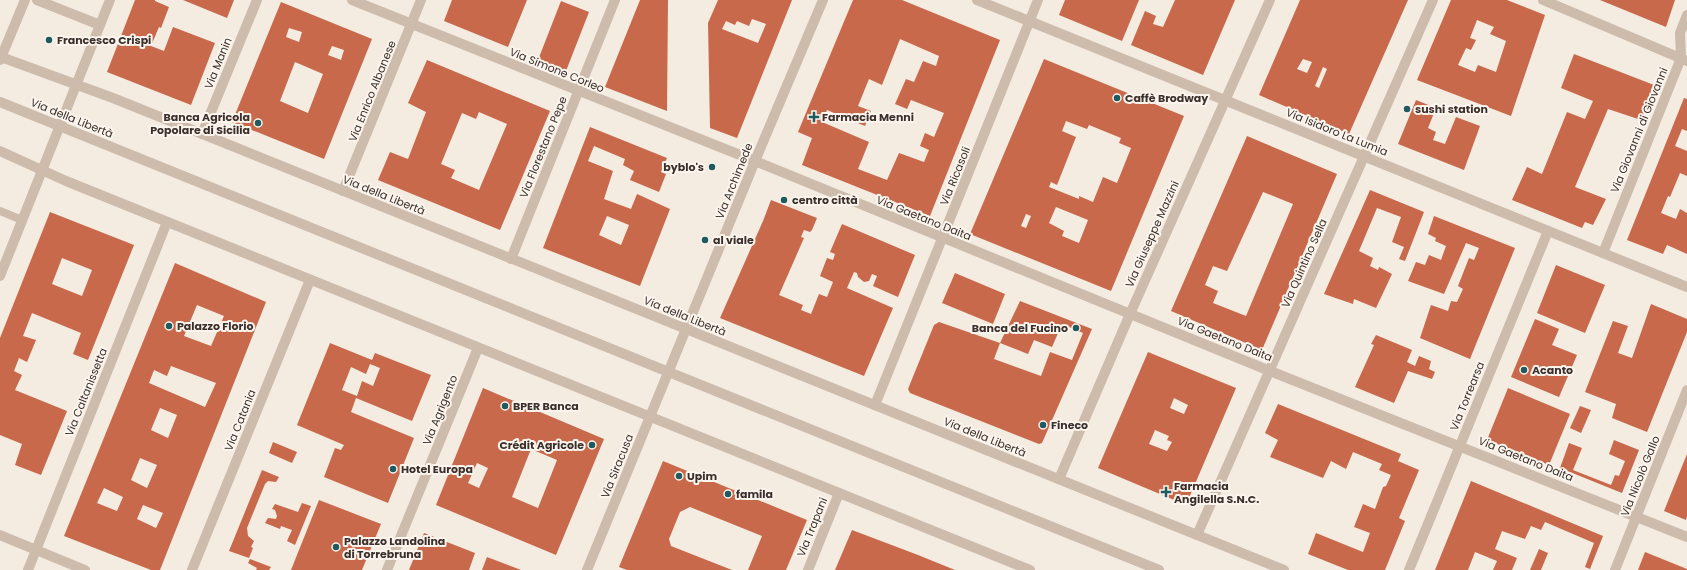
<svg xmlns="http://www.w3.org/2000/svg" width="1687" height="570" font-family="Poppins,sans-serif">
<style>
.building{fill:#c8694b;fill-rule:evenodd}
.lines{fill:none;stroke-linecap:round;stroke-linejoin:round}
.service{stroke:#cdbbac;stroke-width:8}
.pedestrian{stroke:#cdbbac;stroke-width:10}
.minor{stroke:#cdbbac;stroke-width:10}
.tertiary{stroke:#cdbbac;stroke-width:10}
.poi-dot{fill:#1f5a5e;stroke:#fbf5ee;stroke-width:1.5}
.labels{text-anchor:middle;stroke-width:4;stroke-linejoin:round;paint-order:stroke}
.poi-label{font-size:11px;font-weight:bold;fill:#3b302b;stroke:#fbf5ee;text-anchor:start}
.street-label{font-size:11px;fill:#3b302b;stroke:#fbf5ee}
</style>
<rect width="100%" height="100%" fill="#f4ebe1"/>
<g class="building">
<path d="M135,0H155V1L169,7L161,28L159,27L151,46L164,51L173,27L215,43L191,105L107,72Z"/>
<path d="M183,0H234L227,18Z"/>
<path d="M452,0H527L508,47L444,21Z"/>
<path d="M640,0H668L667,111L605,87Z"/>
<path d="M718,0H792L737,138L710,128L708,23ZM752,19L766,24L758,43L722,29L726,21L735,25L737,21L749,26Z"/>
<path d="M853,0H902L1000,40L930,216L802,165L812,138L798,132ZM900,39L939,56L936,66L923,61L914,82L906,79L895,104L907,109L911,100L944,113L934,137L925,133L920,146L929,150L924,162L899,153L887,180L858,169L869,142L822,122L827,110L865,126L871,111L858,106L869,79L882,85Z"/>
<path d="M1065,0H1139L1122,41L1059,15Z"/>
<path d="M1175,0H1235L1203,75L1131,45L1145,11L1156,16L1153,24L1163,27Z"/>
<path d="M1300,0H1408L1349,134L1259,95ZM1303,59L1312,62L1307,73L1297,69ZM1323,67L1327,69L1319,88L1315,86Z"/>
<path d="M1451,0H1507L1545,15L1511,116L1417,80ZM1477,20L1494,27L1490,34L1506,41L1496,72L1478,65L1475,72L1458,65L1466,48L1471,50L1476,40L1470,38Z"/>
<path d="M1600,0H1675L1666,27Z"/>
<path d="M561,1L589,12L566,71L538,60Z"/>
<path d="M281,2L372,39L324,159L232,122ZM289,28L302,32L299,42L286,37ZM332,46L344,50L341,60L328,55ZM295,62L323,74L308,113L280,101Z"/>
<path d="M1574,54L1654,85L1641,120L1608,109L1575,187L1606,199L1593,225L1585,222L1582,228L1512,200L1527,167L1542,174L1567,112L1585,119L1593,101L1561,88Z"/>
<path d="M1044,59L1184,116L1111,291L970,234ZM1066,121L1087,129L1089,125L1121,138L1119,143L1131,148L1117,183L1103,177L1093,202L1079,196V199L1049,187L1051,182L1057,185L1076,137L1062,131ZM1056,207L1088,220L1079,243L1062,236L1064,231L1049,223ZM1026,214L1031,216L1026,228L1021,226Z"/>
<path d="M427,60L550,111L500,230L378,180L390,152L408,159L426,112L408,103ZM479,112L507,124L479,190L451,178L455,170L441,164L462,113L476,119Z"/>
<path d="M1684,98L1687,99V131L1682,129L1675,146L1687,151V176L1680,173L1670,197L1668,196L1661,213L1676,219L1680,209L1687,213V254L1667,245L1663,254L1627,240Z"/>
<path d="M1416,100L1436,108L1428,128L1436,132L1433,140L1445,144L1456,117L1480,126L1464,170L1398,144Z"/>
<path d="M590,127L667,158L661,172L666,174L659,192L630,180L634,171L623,165L625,159L594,146L588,161L613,171L604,199L631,209L637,194L670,209L640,286L543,248ZM607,216L629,225L621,245L599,235Z"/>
<path d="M1247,136L1337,174L1262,350L1171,311ZM1263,192L1293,204L1246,316L1213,303L1218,291L1205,285L1213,266L1227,271Z"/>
<path d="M1370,190L1424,212L1405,261L1399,259L1404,247L1392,242L1401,217L1377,208L1359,251L1373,258L1370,266L1378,270L1379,267L1392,274L1376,308L1354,299L1353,304L1324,294Z"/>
<path d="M771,200L817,218L812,230L810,232L804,230L801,237L804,238L779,295L803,305L801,310L811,314L819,294L827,297L833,282L820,276L827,258L833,260L835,254L830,252L842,224L915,255L898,297L873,286L877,276L872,274L869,281L864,282L858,277L857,273L854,272L847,288L893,308L864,376L720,318L763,221Z"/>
<path d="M50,212L134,245L88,360L73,354L81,333L32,313L23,336L36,340L27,362L19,358L14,371L22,375L15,390L67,411L41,475L15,465L22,444L0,435V338ZM62,258L92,270L82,296L52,284Z"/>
<path d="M1434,216L1515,248L1470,359L1420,338L1431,305L1448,311L1451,301L1457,302L1463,289L1458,286L1469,258L1474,260L1479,248L1466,243L1444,294L1408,281L1416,262L1425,265L1429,255L1441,260L1446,246L1435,241L1436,238L1428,234Z"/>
<path d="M175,263L266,302L160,570H151L64,536ZM197,305L224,316L211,346L184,336ZM171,366L216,383L205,407L149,383L154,370L167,376ZM160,408L177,415L168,438L151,430ZM140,458L157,465L147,488L131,480ZM104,488L123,497L117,511L97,503ZM143,505L163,513L156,528L137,519Z"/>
<path d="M1556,265L1605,285L1585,333L1537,313Z"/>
<path d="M955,273L1005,294L993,324L942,303Z"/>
<path d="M1020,301L1092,329L1042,443L1039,444L910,393L908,389L934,325L939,322L1000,343L994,359L1041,376L1050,352L1072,360L1083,333L1062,324L1052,347L1034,340L1028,354L1000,343Z"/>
<path d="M1651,304L1687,319V332L1647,432L1612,418L1616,404L1585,392L1613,321L1628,326L1618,353L1632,358Z"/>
<path d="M1535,319L1559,329L1552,345L1577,355L1559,397L1511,377Z"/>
<path d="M1376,335L1412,350L1407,362L1415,366L1419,356L1431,361L1429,369L1435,372L1432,379L1408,371L1394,403L1355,387L1374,345L1371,344Z"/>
<path d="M330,343L372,360L375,353L431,375L412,421L356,398L351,412L414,438L388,503L324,477L335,448L341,450L344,445L297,425ZM370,364L380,368L373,386L362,381L357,396L342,390L351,367L366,374Z"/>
<path d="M1148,352L1236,388L1186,505L1098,468ZM1174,398L1188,405L1184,414L1170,408ZM1155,430L1169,436L1167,440L1172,442L1167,451L1149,444Z"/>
<path d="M483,388L604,439L556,555L436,505ZM531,449L557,460L538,508L512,497ZM477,463L488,468L479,488L468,483Z"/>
<path d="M1508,388L1570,414L1549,465L1487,440Z"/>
<path d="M1278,404L1401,454L1398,461L1419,470L1399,518L1405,521L1385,570H1348L1308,554L1316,533L1363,552L1370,533L1354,527L1363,504L1375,509L1383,487L1386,486L1391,475L1379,470L1382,464L1353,452L1346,469L1331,461L1323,478L1270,457L1278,440L1265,433Z"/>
<path d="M1580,406L1591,410L1581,433L1570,428Z"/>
<path d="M1614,440L1639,450L1622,493L1560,468L1569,443L1582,448L1573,470L1611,485L1615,475L1619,476L1625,461L1609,454Z"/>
<path d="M273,442L297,452L292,463L269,453Z"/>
<path d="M1687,454V516L1686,520L1664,511Z"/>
<path d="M663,461L807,520L786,570H748L762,536L690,507L680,512L669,539L671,546L732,570H627L619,567Z"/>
<path d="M262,470L279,477L276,482L268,481L265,484L247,528L248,536L254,541L251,547L253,548L249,558L229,551Z"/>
<path d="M1471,481L1603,536L1590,569L1585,567L1594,543L1545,522L1541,530L1531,526L1525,539L1502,531L1495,549L1517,558L1512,570H1493L1497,561L1475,552L1468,570H1435Z"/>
<path d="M319,500L381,524L362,570H291Z"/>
<path d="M302,503L311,506L295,545L287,541L292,530L281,526L280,529L265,523L268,518L276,519L277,516L275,510L272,509L275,504L298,512Z"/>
<path d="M852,530L918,555L955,570H835Z"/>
<path d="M424,533L475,553L469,570H409Z"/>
<path d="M1539,549L1548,553L1541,570H1530Z"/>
<path d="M1645,552L1687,569V570H1638Z"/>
<path d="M487,557L521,570H482Z"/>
<path d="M250,559L271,567L269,570H256L257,568L248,563Z"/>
</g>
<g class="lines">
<path class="service" d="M0,211L22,220"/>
<path class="pedestrian" d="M1059,479L1130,314"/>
<g class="minor">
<path d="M37,0L100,25"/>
<path d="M352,0L755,161L1270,371L1687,537"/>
<path d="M977,0L1687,287"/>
<path d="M1,57L113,98L1284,570"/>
<path d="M0,60L25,0"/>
<path d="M202,134L257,0"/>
<path d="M0,151L66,181L1030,570"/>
<path d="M343,191L421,0"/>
<path d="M1603,253L1681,58L1680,33L1687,15"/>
<path d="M511,259L615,0"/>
<path d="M0,276L110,0"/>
<path d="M1130,314L1270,0"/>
<path d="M875,405L1038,0"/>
<path d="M0,535L85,570"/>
<path d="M1197,535L1433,0"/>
<path d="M28,570L167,222"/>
<path d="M192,570L310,280"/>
<path d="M387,570L478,348"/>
<path d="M587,570L755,161L823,0"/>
<path d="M808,570L839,493"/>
<path d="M1409,570L1548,231"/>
<path d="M1615,570L1687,390"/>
</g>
<g class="tertiary">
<path d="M1543,0L1687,61"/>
<path d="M0,102L1159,570"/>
</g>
</g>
<g class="poi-dot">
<circle cx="49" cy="40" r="4"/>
<circle cx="1117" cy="98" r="4"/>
<circle cx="1407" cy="109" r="4"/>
<path d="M812 111h4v4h4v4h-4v4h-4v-4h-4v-4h4z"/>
<circle cx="258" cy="123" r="4"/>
<circle cx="712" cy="167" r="4"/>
<circle cx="784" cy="200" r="4"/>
<circle cx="705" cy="240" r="4"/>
<circle cx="169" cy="326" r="4"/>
<circle cx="1076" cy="328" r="4"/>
<circle cx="1524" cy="370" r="4"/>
<circle cx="505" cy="406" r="4"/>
<circle cx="1043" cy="425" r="4"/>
<circle cx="592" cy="445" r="4"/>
<circle cx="393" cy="469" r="4"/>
<circle cx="679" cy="476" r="4"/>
<path d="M1164 486h4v4h4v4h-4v4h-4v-4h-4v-4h4z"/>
<circle cx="728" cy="494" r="4"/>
<circle cx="336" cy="547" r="4"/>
</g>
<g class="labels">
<g class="poi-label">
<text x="57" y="44">Francesco Crispi</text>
<text x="1125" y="102">Caffè Brodway</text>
<text x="1415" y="113">sushi station</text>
<text x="250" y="121" text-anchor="end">Banca Agricola<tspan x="250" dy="13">Popolare di Sicilia</tspan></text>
<text x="822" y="121">Farmacia Menni</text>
<text x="704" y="171" text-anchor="end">byblo's</text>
<text x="792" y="204">centro città</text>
<text x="713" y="244">al viale</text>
<text x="177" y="330">Palazzo Florio</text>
<text x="1068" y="332" text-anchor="end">Banca del Fucino</text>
<text x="1532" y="374">Acanto</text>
<text x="513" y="410">BPER Banca</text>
<text x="1051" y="429">Fineco</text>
<text x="584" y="449" text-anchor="end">Crédit Agricole</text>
<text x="401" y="473">Hotel Europa</text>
<text x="687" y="480">Upim</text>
<text x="1174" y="490">Farmacia<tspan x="1174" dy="13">Angilella S.N.C.</tspan></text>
<text x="736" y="498">famila</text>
<text x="344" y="545">Palazzo Landolina<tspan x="344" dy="13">di Torrebruna</tspan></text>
</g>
<g class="street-label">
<text transform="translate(218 63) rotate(-68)" y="4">Via Manin</text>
<text transform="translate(557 70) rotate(22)" y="4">Via Simone Corleo</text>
<text transform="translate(372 91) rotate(-68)" y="4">Via Enrico Albanese</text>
<text transform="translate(72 118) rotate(22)" y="4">Via della Libertà</text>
<text transform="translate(1639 130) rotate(-68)" y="4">Via Giovanni di Giovanni</text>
<text transform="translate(1337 132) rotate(22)" y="4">Via Isidoro La Lumia</text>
<text transform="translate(543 147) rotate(-68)" y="4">Via Florestano Pepe</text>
<text transform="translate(955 176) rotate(-68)" y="4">Via Ricasoli</text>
<text transform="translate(734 181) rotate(-68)" y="4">Via Archimede</text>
<text transform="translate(384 195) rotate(22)" y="4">Via della Libertà</text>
<text transform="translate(924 218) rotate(22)" y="4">Via Gaetano Daita</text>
<text transform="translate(1152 234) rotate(-66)" y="4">Via Giuseppe Mazzini</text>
<text transform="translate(1304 263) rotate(-66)" y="4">Via Quintino Sella</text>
<text transform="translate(685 316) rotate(22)" y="4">Via della Libertà</text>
<text transform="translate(1225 339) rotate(22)" y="4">Via Gaetano Daita</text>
<text transform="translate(86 392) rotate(-68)" y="4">Via Caltanissetta</text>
<text transform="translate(1467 396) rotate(-68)" y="4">Via Torrearsa</text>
<text transform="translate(440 410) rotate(-68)" y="4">Via Agrigento</text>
<text transform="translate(240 420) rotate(-68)" y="4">Via Catania</text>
<text transform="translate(985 437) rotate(22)" y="4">Via della Libertà</text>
<text transform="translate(1526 459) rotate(22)" y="4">Via Gaetano Daita</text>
<text transform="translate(617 466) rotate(-68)" y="4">Via Siracusa</text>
<text transform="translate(1640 476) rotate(-68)" y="4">Via Nicolò Gallo</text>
<text transform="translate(812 527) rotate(-68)" y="4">Via Trapani</text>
</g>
</g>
</svg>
